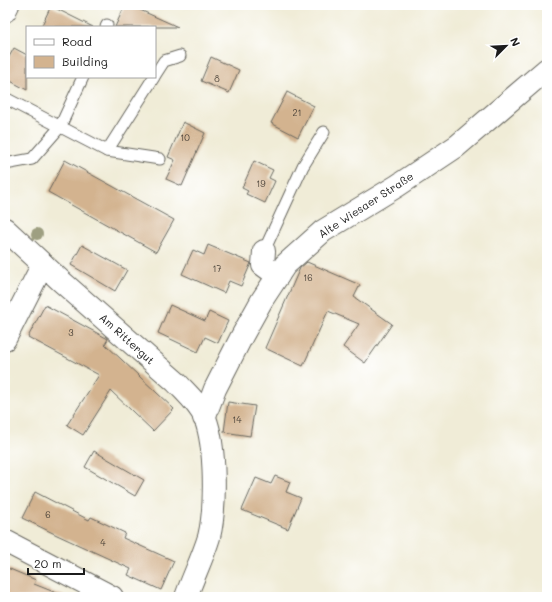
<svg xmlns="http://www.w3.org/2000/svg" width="552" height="602" font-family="Mali,sans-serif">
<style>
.building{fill:#d3b38f}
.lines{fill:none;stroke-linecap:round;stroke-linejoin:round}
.lane-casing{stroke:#66655d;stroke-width:13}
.street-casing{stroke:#66655d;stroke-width:24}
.lane{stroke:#fff;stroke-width:11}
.street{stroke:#fff;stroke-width:22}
.tree{fill:#9e9f81}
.labels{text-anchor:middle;stroke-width:3;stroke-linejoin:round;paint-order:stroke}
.number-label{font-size:9px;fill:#4a4239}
.street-label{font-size:11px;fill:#1c1c1c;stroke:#fff}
</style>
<rect width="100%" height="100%" fill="#fff"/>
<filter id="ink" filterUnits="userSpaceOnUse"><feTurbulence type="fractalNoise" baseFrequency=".025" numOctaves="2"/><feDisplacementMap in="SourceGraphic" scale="8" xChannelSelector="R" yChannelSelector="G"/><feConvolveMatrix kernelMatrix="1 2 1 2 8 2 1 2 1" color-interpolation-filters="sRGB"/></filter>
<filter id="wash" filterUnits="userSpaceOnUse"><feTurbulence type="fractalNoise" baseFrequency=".012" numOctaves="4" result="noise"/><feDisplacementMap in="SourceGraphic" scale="16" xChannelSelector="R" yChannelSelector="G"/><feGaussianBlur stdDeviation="0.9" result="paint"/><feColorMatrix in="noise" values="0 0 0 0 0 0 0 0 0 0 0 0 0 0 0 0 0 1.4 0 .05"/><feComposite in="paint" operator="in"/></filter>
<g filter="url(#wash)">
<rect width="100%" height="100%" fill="#f0ecd7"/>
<g id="blocks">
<g class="building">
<path d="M125,5H129L178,27H115Z"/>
<path d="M51,6L93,27H41Z"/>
<path d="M14,48L27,55V90L5,78V64Z"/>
<path d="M211,57L239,70L229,93L201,81Z"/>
<path d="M287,92L314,106L298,137L271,123Z"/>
<path d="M183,122L205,133L182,186L166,179L175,160L168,157Z"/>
<path d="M65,160L174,220L156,252L48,192Z"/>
<path d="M254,161L273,170L269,178L275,181L265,203L246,194L248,191L242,188Z"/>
<path d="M82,245L127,270L115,291L71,265Z"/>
<path d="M208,245L251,263L241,286L229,281L224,293L182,274L193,250L204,255Z"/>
<path d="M307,262L360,285L354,297L392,324L365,363L343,347L359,324L328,311L303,366L265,348L300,268Z"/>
<path d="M45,305L108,339L105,344L174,409L153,431L111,391L83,435L67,425L99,375L28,337Z"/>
<path d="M170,305L205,321L209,312L228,321L218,343L205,337L198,352L158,333Z"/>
<path d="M228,402L255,406L250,436L224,432Z"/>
<path d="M94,451L144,480L135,496L85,467Z"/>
<path d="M275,476L290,482L286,492L301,498L288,529L242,510L256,478L271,484Z"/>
<path d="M35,492L89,520L91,517L125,533L123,538L174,561L161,590L128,575L131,569L57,535L22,518Z"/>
<path d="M5,567L36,580L34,584L64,596V597H5Z"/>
</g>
</g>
</g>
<g filter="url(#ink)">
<use href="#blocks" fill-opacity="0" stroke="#66655d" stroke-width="1"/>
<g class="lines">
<g class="lane-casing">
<g id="lane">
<path d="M106,27L107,25"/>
<path d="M155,75L164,61L180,56"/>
<path d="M5,98L107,151L160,159"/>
<path d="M107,151L154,77"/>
<path d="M5,164L32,159L60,127L83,77"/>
<path d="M264,251L303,166L324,132"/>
</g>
</g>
<g class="street-casing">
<g id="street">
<path d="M5,11L8,5"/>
<path d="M5,229L61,281L176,382C186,393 199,404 205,418C216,446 216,508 209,537C203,557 193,577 186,597"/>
<path d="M264,251L263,265L278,276"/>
<path d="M5,339L43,264"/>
<path d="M204,418L215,389L242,336L262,300L285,265L323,231L397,186L457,146L547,69"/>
<path d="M5,541L112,597"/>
</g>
</g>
<use href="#lane" class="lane"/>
<use href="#street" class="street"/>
</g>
<circle class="tree" cx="37" cy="234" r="6"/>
</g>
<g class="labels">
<g class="number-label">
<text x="217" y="82">8</text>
<text x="297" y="116">21</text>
<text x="185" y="141">10</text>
<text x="261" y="187">19</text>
<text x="217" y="272">17</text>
<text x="308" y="281">16</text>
<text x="71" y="336">3</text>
<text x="237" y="423">14</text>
<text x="48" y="518">6</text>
<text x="103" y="546">4</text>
</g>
<g class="street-label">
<text transform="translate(366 205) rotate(-33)" y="4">Alte Wiesaer Straße</text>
<text transform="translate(127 339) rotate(42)" y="4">Am Rittergut</text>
</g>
</g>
<rect width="552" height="602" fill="none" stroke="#fff" stroke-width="20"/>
<rect x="26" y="26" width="130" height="52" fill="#ffffff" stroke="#a4a4a4"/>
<rect x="34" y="39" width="20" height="6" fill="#ffffff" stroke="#a4a4a4"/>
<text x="62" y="46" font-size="12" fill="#1c1c1c">Road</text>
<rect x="34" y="56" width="20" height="12" fill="#d3b38f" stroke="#a4a4a4"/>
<text x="62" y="66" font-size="12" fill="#1c1c1c">Building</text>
<g transform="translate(506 46) rotate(66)" stroke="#ffffff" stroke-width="3" paint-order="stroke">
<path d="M0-3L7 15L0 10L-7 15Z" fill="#1c1c1c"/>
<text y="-6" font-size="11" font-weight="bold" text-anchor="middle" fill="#1c1c1c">N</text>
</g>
<path d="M28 568v6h56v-6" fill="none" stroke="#1c1c1c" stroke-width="2"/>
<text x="34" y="568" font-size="12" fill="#1c1c1c" stroke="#ffffff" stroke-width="3" paint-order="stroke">20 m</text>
</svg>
